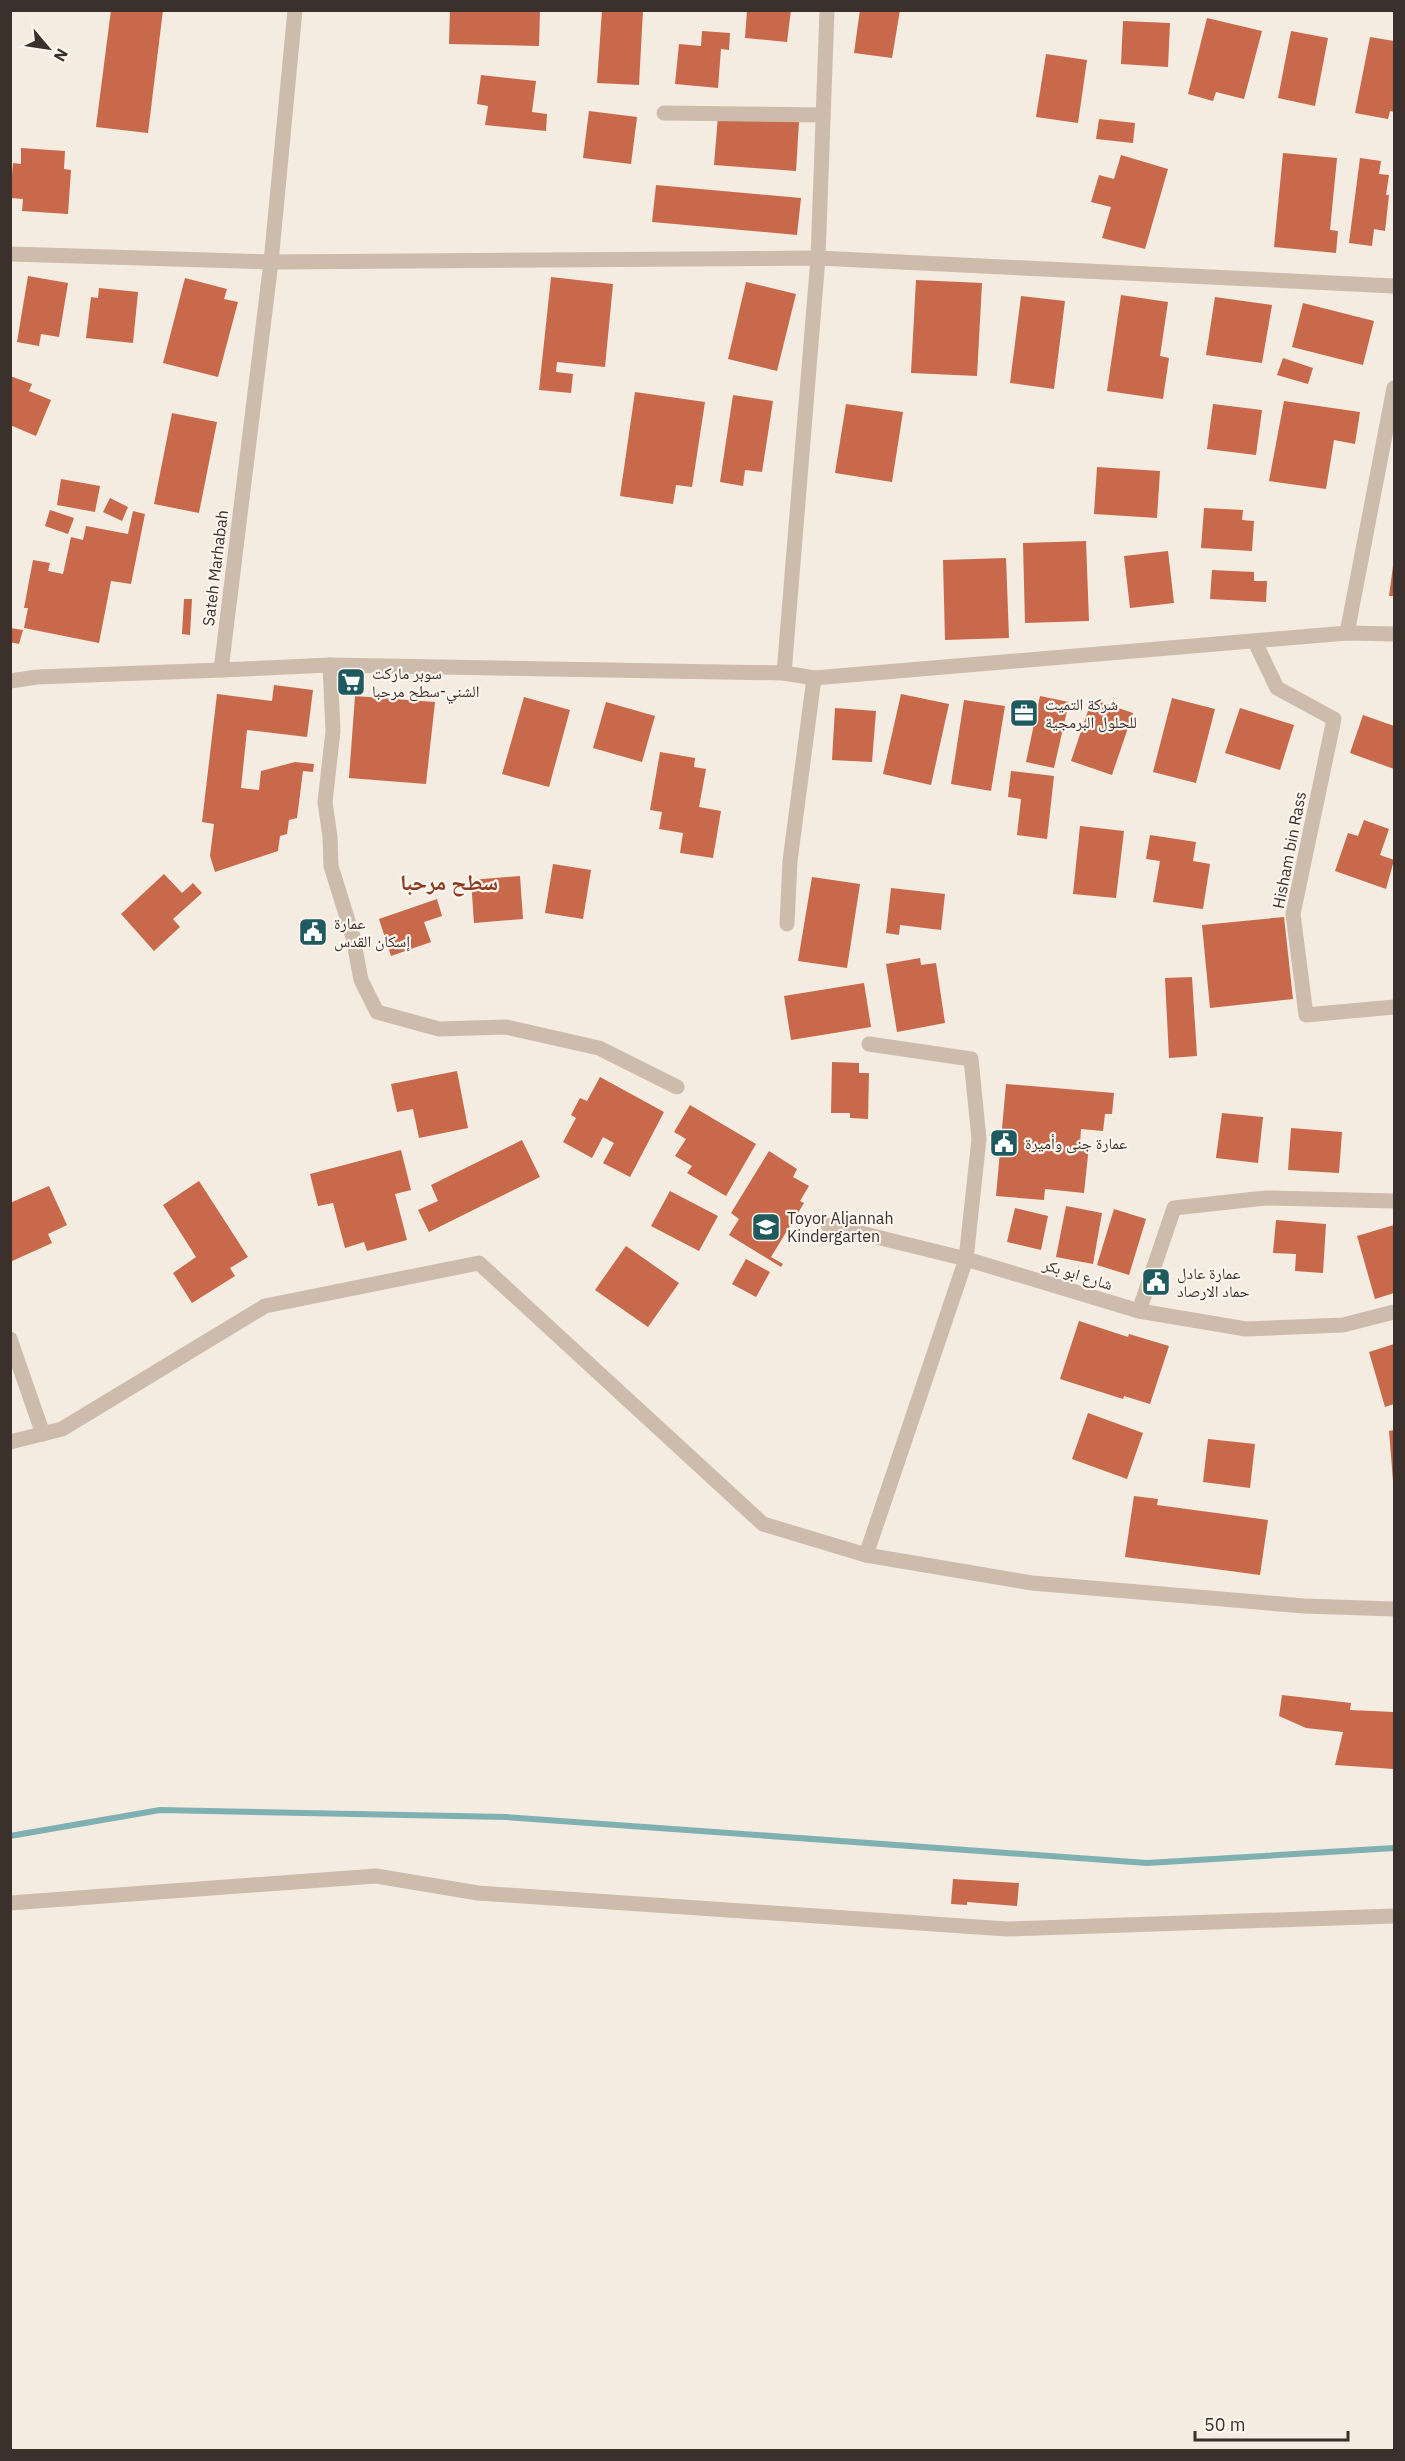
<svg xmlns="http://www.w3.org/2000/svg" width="1405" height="2461" font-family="'IBM Plex Sans','Noto Naskh Arabic',sans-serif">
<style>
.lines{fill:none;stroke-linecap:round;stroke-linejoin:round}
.stream{stroke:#7fb0b2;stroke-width:6}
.building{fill:#c8694b}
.minor{stroke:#cdbbac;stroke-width:15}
.labels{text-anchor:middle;stroke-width:4.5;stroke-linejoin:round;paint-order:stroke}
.street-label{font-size:16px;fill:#3b302b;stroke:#fbf5ee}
.poi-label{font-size:16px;fill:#3b302b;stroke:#fbf5ee;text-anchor:start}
.district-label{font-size:22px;font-weight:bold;fill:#8c3b22;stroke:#fbf5ee}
</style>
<rect width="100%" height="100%" fill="#f4ebe1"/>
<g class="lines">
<path class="stream" d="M10,1836L160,1810L506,1817L1147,1863L1394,1848"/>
</g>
<g class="building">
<path d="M111,10H163L148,133L96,127Z"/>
<path d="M450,10H540L539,46L449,44Z"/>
<path d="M602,10H643L639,85L597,83Z"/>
<path d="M747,10H791L787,42L745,38Z"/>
<path d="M860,10H900L892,58L854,53Z"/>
<path d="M1207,18L1262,31L1244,99L1216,92L1213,101L1188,94Z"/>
<path d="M1123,21L1170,23L1168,67L1121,64Z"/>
<path d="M702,31L730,33L729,50L721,49L718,88L675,84L679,44L701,46Z"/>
<path d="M1291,31L1328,38L1315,106L1278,98Z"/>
<path d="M1370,37L1394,41V112L1390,111L1388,119L1355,113Z"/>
<path d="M1046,54L1087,60L1078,123L1036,117Z"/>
<path d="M481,75L536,81L532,112L547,114L546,131L485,125L488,106L477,104Z"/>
<path d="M589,111L637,117L631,164L583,158Z"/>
<path d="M718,116L799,122L796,171L714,165Z"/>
<path d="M1099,119L1135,123L1133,143L1096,139Z"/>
<path d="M21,148L65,151L64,169L71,170L68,214L22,211L23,199L10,198L13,163L21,164Z"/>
<path d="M1283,153L1337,158L1330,230L1338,231L1336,253L1274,247Z"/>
<path d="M1121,155L1168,169L1145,249L1102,238L1111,207L1091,202L1099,175L1114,179Z"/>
<path d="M1360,158L1381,161L1379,174L1389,175L1386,195H1389L1385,231L1374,229L1372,246L1349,243Z"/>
<path d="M656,185L801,198L797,235L652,222Z"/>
<path d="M28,276L68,283L59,337L41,334L39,346L17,342Z"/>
<path d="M551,277L613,284L605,367L557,362L556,372L573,374L571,393L539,390Z"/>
<path d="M185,278L227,289L224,299L238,302L218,377L163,363Z"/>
<path d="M916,280L982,283L977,376L911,373Z"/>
<path d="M746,282L796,294L777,371L728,359Z"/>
<path d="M99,288L138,292L133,343L86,338L91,297L98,298Z"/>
<path d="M1121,295L1168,302L1160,356L1169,358L1163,399L1107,391Z"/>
<path d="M1021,296L1065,301L1054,389L1010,383Z"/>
<path d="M1215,297L1272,305L1262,363L1206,355Z"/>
<path d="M1303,303L1374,321L1363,365L1292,347Z"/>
<path d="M1283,358L1313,368L1308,384L1277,375Z"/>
<path d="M10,376L32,384L29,391L51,400L36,436L10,425Z"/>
<path d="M635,392L705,402L692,487L676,485L673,504L620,496Z"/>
<path d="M733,395L773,401L762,472L745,470L743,486L720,482Z"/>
<path d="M1284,401L1360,412L1355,444L1334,440L1326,489L1269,481Z"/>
<path d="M846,404L903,412L892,482L835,473Z"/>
<path d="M1213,404L1262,410L1256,455L1207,449Z"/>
<path d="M172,413L217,422L199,513L154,504Z"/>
<path d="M1097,467L1160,471L1157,518L1094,514Z"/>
<path d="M61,479L100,486L95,512L57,505Z"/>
<path d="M110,498L128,507L122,521L103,512Z"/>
<path d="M1204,508L1243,510L1242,520L1254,521L1252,551L1201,548Z"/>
<path d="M50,510L74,518L68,534L45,526Z"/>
<path d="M133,511L145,514L131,584L111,581L99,643L24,628L28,608H24L33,560L50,563L48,571L63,574L71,537L83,540L86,526L128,534Z"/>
<path d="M1086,541L1089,621L1025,623L1023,543Z"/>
<path d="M1168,551L1174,603L1130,608L1124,556Z"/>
<path d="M1006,558L1009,638L945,640L943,560Z"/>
<path d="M1393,566H1394V596H1389Z"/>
<path d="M1212,570L1254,572V581H1267L1266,602L1210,599Z"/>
<path d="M184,599H192L190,635L182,634Z"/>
<path d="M10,628L23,630L19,644L10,642Z"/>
<path d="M274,685L313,690L307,737L247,730L241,788L259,790L261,771L295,762L314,764L313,772L303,771L297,818L289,820L287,834L280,836L278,851L215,872L210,856L214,824L202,822L217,694L272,701Z"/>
<path d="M901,694L949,704L931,785L883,774Z"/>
<path d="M355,696L435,702L426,784L349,778Z"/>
<path d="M1040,696L1069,702L1054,768L1026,762Z"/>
<path d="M524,697L570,710L549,787L502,774Z"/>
<path d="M1172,698L1215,709L1196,783L1153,772Z"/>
<path d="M1092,699L1133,713L1112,775L1071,761Z"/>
<path d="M964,700L1005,706L991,791L951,784Z"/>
<path d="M606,702L655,716L642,762L593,748Z"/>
<path d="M835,708L876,711L872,762L832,760Z"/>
<path d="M1240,708L1294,725L1280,770L1225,753Z"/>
<path d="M1363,715L1394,726V769L1350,753Z"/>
<path d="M660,752L695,758L694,767L706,769L699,807L721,811L713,858L680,853L683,833L659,829L662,812L650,810Z"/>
<path d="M1011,771L1054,776L1047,839L1017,835L1021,799L1008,797Z"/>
<path d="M1364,820L1389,829L1380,855L1394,860L1386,889L1335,871L1348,833L1358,836Z"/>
<path d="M1080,826L1124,831L1116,898L1073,894Z"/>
<path d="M1150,835L1196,842L1193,861L1210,864L1203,909L1153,902L1160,861L1146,859Z"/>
<path d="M553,864L591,870L583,919L545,913Z"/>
<path d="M164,874L182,893L193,883L202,893L173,919L180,927L154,951L121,914Z"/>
<path d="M520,876L523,919L474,923L471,880Z"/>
<path d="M812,877L860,884L847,968L798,961Z"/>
<path d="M891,888L945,894L941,930L900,925L899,935L886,933Z"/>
<path d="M437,899L442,916L424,922L431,942L391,956L379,919Z"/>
<path d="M1284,917L1293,999L1210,1008L1202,925Z"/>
<path d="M920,958L921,965L936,963L945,1023L897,1032L886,964Z"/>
<path d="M1192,977L1197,1056L1169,1058L1165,978Z"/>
<path d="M864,983L871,1027L791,1040L784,996Z"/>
<path d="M832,1062L859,1063V1073H869L868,1119L850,1118V1113H831Z"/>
<path d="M457,1071L468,1128L419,1138L413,1109L397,1112L391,1084Z"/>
<path d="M600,1077L664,1112L630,1177L603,1163L614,1143L603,1137L592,1158L563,1142L576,1118L571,1115L580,1098L587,1101Z"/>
<path d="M1006,1084L1114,1093L1112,1114H1105L1103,1131L1081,1129L1080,1145L1089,1146L1084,1193L1045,1189L1044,1200L996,1196Z"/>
<path d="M690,1105L756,1144L726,1196L687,1173L692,1166L675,1156L686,1139L674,1132Z"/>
<path d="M1222,1113L1263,1117L1258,1163L1216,1158Z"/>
<path d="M1291,1128L1342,1132L1339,1173L1288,1170Z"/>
<path d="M522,1140L540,1177L429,1232L418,1210L438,1201L431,1185Z"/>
<path d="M401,1150L411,1190L395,1194L407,1240L367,1251L364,1242L345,1248L333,1203L318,1206L310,1174Z"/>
<path d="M769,1151L797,1169L793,1177L809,1186L800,1201L804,1203L771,1257L783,1264L781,1267L729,1235L739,1219L731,1213Z"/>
<path d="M199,1181L248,1257L230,1268L235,1276L192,1303L173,1273L196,1257L163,1205Z"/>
<path d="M49,1186L67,1225L48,1234L52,1243L10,1262V1203Z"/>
<path d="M670,1191L718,1216L699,1251L651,1226Z"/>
<path d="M1066,1206L1102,1213L1093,1264L1056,1257Z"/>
<path d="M1015,1208L1048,1216L1041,1250L1007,1242Z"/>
<path d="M1114,1209L1146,1219L1129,1275L1097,1265Z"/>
<path d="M1276,1220L1326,1224L1323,1273L1295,1271L1296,1254L1273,1253Z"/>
<path d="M1394,1225V1293L1375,1299L1357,1236Z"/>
<path d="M626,1246L679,1283L648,1327L595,1290Z"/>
<path d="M746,1259L770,1272L756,1297L732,1284Z"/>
<path d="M1079,1321L1128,1337L1129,1334L1169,1346L1150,1404L1124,1396L1123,1399L1060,1379Z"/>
<path d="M1394,1344V1404L1385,1407L1369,1352Z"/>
<path d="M1088,1413L1143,1433L1127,1479L1072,1459Z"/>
<path d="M1394,1430V1481H1393L1389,1431Z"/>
<path d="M1208,1439L1255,1444L1250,1488L1203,1482Z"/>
<path d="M1134,1496L1158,1499L1157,1505L1268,1520L1260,1575L1125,1557Z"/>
<path d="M1282,1695L1351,1703L1350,1710L1394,1712V1769L1335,1765L1343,1732L1306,1728L1279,1716Z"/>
<path d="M953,1879L1019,1883L1017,1906L967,1902V1905L951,1904Z"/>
</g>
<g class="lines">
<g class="minor">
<path d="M664,113L823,115"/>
<path d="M10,254L271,262L818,258L1394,286"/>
<path d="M1347,633L1394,388"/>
<path d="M1255,642L1277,688L1334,719L1293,914L1306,1015L1394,1007"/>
<path d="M330,665L333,731L325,802L330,837L331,866L353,937L361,980L377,1012L439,1029L506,1027L599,1048L677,1087"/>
<path d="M221,670L330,665L784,673L814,678L1347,633L1394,634"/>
<path d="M784,673L818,258L827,10"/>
<path d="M10,681L37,677L221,670L271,262L295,10"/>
<path d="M787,924L790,861L814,678"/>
<path d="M828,1225L966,1259L1139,1311L1246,1329L1343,1325L1394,1312"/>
<path d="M1139,1311L1174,1208L1265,1198L1394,1201"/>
<path d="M10,1339L43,1434"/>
<path d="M10,1442L62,1429L265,1306L479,1263L763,1524L866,1555L1032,1583L1304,1606L1394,1609"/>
<path d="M866,1555L966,1259L979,1139L971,1059L869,1044"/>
<path d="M10,1903L376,1876L478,1893L1007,1929L1394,1916"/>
</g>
</g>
<defs>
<g id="supermarket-square" transform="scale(1.5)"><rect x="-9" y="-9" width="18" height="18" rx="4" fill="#1f5a5e" stroke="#fbf5ee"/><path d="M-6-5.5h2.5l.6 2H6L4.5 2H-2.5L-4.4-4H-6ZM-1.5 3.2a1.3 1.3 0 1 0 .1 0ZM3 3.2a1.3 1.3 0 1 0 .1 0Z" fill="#fff"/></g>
<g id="office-square" transform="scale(1.5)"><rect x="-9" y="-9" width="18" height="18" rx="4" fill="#1f5a5e" stroke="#fbf5ee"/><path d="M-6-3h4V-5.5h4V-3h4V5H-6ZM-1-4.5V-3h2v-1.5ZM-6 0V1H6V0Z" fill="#fff"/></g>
<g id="civic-square" transform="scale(1.5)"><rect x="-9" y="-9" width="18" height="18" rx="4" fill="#1f5a5e" stroke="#fbf5ee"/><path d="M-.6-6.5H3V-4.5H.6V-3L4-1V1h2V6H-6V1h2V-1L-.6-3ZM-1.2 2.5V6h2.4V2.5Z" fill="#fff"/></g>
<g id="school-square" transform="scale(1.5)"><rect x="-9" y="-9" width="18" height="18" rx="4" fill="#1f5a5e" stroke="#fbf5ee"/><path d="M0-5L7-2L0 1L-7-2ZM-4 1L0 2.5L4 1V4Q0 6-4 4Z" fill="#fff"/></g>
</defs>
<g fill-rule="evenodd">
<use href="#supermarket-square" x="351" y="682"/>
<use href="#office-square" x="1024" y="713"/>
<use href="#civic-square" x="313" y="932"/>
<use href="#civic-square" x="1004" y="1143"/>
<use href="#school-square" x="766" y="1227"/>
<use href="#civic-square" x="1156" y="1282"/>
</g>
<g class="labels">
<g class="street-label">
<text transform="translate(215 568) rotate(-83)" y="6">Sateh Marhabah</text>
<text transform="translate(1289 850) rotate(-79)" y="6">Hisham bin Rass</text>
<text transform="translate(1078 1274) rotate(17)" y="6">شارع ابو بكر</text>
</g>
<g class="poi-label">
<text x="372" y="679">سوبر ماركت<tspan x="372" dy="18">الشني-سطح مرحبا</tspan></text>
<text x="1045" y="710">شركة التميت<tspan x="1045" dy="18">للحلول البرمجية</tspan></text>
<text x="334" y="929">عمارة<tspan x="334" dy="18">إسكان القدس</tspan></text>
<text x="1025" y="1149">عمارة جنى وأميرة</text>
<text x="787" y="1224">Toyor Aljannah<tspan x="787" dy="18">Kindergarten</tspan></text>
<text x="1177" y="1279">عمارة عادل<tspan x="1177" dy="18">حماد الارصاد</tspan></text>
</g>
<g class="district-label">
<text x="449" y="890">سطح مرحبا</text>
</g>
</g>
<rect width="1405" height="2461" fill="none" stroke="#3b302b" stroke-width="24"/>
<g transform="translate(48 48) rotate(119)" stroke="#fbf5ee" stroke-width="4.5" paint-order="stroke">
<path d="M0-4.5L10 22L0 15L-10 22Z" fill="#3b302b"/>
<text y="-9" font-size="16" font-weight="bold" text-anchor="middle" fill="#3b302b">N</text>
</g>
<path d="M1195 2431v9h153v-9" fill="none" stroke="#3b302b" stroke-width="3"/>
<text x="1204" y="2431" font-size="18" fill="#3b302b" stroke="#fbf5ee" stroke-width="4.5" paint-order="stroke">50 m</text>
</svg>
